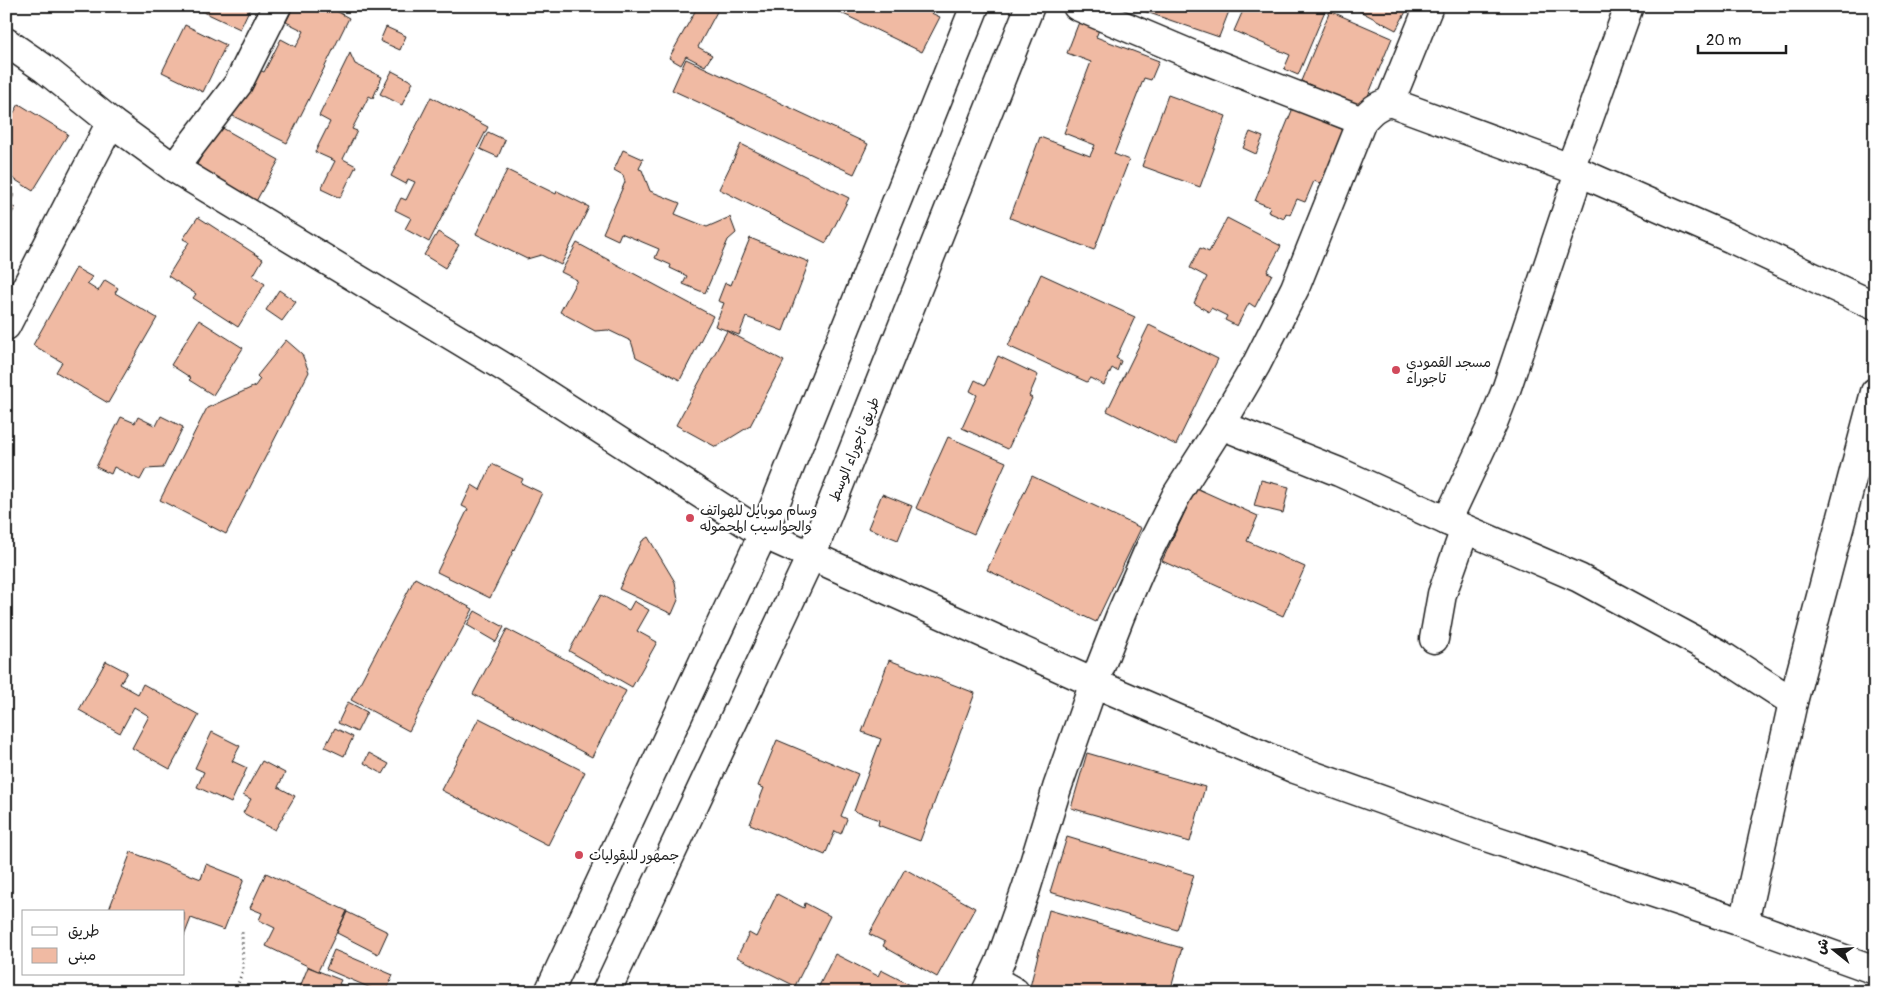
<svg xmlns="http://www.w3.org/2000/svg" width="1881" height="998" font-family="Pangolin,'Playpen Sans Arabic',sans-serif">
<style>
.building{fill:#f0baa3;stroke:#1c1c1c}
.lines{fill:none;stroke-linecap:round;stroke-linejoin:round}
.minor-casing{stroke:#1c1c1c;stroke-width:31}
.major-casing{stroke:#1c1c1c;stroke-width:31}
.path{stroke:#1c1c1c;stroke-width:3;stroke-dasharray:1 4;stroke-linecap:butt}
.minor{stroke:#fff;stroke-width:28}
.major{stroke:#fff;stroke-width:28}
.poi-dot{fill:#d1495b;stroke:#fff;stroke-width:2}
.labels{text-anchor:middle;stroke-width:4.5;stroke-linejoin:round;paint-order:stroke}
.poi-label{font-size:14px;fill:#1c1c1c;stroke:#fff;text-anchor:start}
.street-label{font-size:14px;fill:#1c1c1c;stroke:#fff}
</style>
<rect width="100%" height="100%" fill="#fff"/>
<filter id="ink" filterUnits="userSpaceOnUse"><feTurbulence type="fractalNoise" baseFrequency=".02" numOctaves="2"/><feDisplacementMap in="SourceGraphic" scale="10" xChannelSelector="R" yChannelSelector="G"/><feConvolveMatrix kernelMatrix="1 2 1 2 8 2 1 2 1" color-interpolation-filters="sRGB"/></filter>
<g filter="url(#ink)">
<g class="building">
<path d="M191,6H251L240,29Z"/>
<path d="M294,6H327L349,18L287,143L231,115L255,68L264,72L281,39L296,47L304,31L286,22Z"/>
<path d="M698,6H720L698,47L712,55L705,66L686,56L681,65L669,58Z"/>
<path d="M837,6H932L929,12L940,17L922,52L835,10Z"/>
<path d="M1129,6H1231L1219,37Z"/>
<path d="M1245,6H1327L1298,75L1284,69L1290,55L1234,31Z"/>
<path d="M1350,6H1409L1396,30Z"/>
<path d="M1330,11L1392,38L1363,108L1301,81Z"/>
<path d="M1079,22L1099,30L1096,37L1159,61L1151,80L1144,78L1114,154L1129,160L1094,250L1010,218L1040,137L1090,156L1095,145L1064,133L1091,62L1067,53Z"/>
<path d="M185,25L226,45L203,92L162,72Z"/>
<path d="M386,27L406,36L400,50L380,41Z"/>
<path d="M350,53L355,64L382,77L373,98L369,96L352,129L357,131L343,159L356,166L340,198L321,189L335,161L315,152L330,122L319,116Z"/>
<path d="M686,59L868,144L854,174L672,90Z"/>
<path d="M392,71L413,82L402,105L380,94Z"/>
<path d="M1168,95L1226,116L1200,187L1142,166Z"/>
<path d="M431,97L488,127L429,242L405,229L411,218L395,210L401,198L406,200L415,182L408,179L406,184L391,176Z"/>
<path d="M19,104L68,134L33,191L6,174V126Z"/>
<path d="M1293,108L1344,130L1322,184L1314,181L1305,202L1297,199L1290,215L1286,213L1284,219L1268,212L1270,207L1255,201Z"/>
<path d="M219,126L279,160L255,203L195,168Z"/>
<path d="M488,132L505,140L498,157L480,149Z"/>
<path d="M1250,132L1263,137L1256,154L1243,148Z"/>
<path d="M741,144L849,198L826,243L719,189Z"/>
<path d="M623,150L643,159L639,169L642,170L650,191L680,203L675,214L707,227L730,217L736,233L728,240L705,293L683,284L687,276L670,268L671,265L655,258L659,249L621,233L618,240L603,233L625,182L623,175L614,170Z"/>
<path d="M507,170L556,194L557,191L589,207L561,265L541,255L527,259L476,234Z"/>
<path d="M6,191L14,195L9,205L15,208L6,224Z"/>
<path d="M198,217L263,259L253,276L265,284L238,327L193,298L196,294L168,276L189,242L183,239Z"/>
<path d="M1227,218L1281,246L1267,272L1272,274L1255,307L1249,303L1237,326L1225,320L1227,316L1211,308L1209,312L1194,303L1207,277L1190,268L1200,248L1209,252Z"/>
<path d="M438,232L459,245L445,268L424,255Z"/>
<path d="M750,238L809,262L783,331L746,317L739,335L715,326L724,303L718,301L725,283L731,285Z"/>
<path d="M577,243L713,316L680,380L636,357L631,341L608,330L595,331L560,312L577,280L561,272Z"/>
<path d="M76,268L92,277L87,284L98,291L105,280L118,288L115,293L157,318L108,403L56,372L62,362L33,345Z"/>
<path d="M1041,274L1135,317L1116,358L1121,361L1117,371L1112,368L1104,385L1090,378L1087,382L1008,346Z"/>
<path d="M279,290L296,302L282,321L266,310Z"/>
<path d="M199,320L243,348L213,395L189,380L191,378L171,365Z"/>
<path d="M1149,325L1218,359L1176,445L1107,411Z"/>
<path d="M727,331L784,361L750,426L716,447L676,425Z"/>
<path d="M286,340L302,354L309,372L226,534L160,500L207,408L255,386L260,379L257,376Z"/>
<path d="M998,356L1038,375L1029,396L1032,398L1008,449L962,428L977,395L970,391L975,380L985,385Z"/>
<path d="M161,416L183,427L163,468L146,469L140,480L114,467L111,474L96,467L121,417L135,423L138,417L156,426Z"/>
<path d="M948,437L1006,462L974,534L916,508Z"/>
<path d="M492,464L523,479L521,483L542,493L490,598L437,572L468,509L462,506L472,485L480,490Z"/>
<path d="M1032,476L1141,528L1096,622L987,570Z"/>
<path d="M1261,480L1289,487L1283,513L1254,506Z"/>
<path d="M1196,488L1258,516L1247,541L1305,567L1283,616L1162,561Z"/>
<path d="M882,494L912,506L898,540L868,528Z"/>
<path d="M648,537L675,582L678,600L672,614L619,589L642,541Z"/>
<path d="M415,578L473,609L409,731L351,700Z"/>
<path d="M601,595L629,610L634,601L649,610L637,631L657,642L632,687L569,651Z"/>
<path d="M475,611L504,627L496,642L467,625Z"/>
<path d="M507,629L626,691L592,757L473,694Z"/>
<path d="M889,660L975,693L920,841L878,825L879,820L854,811L881,739L862,732Z"/>
<path d="M106,661L127,672L120,684L138,694L143,684L199,715L170,769L132,748L149,716L134,707L120,733L79,710Z"/>
<path d="M348,702L367,712L357,732L338,723Z"/>
<path d="M479,718L585,772L548,845L441,790Z"/>
<path d="M335,728L353,737L344,756L325,747Z"/>
<path d="M212,732L240,746L232,761L247,768L231,803L197,787L204,772L195,768Z"/>
<path d="M777,740L858,774L841,816L847,819L841,834L835,831L825,855L750,824L764,788L758,786Z"/>
<path d="M369,753L389,764L383,774L364,763Z"/>
<path d="M1087,753L1205,787L1190,842L1071,808Z"/>
<path d="M262,761L285,773L278,787L295,796L275,830L243,813L251,799L243,795Z"/>
<path d="M1067,837L1194,875L1177,930L1050,892Z"/>
<path d="M131,852L201,879L206,864L244,879L224,930L191,918L184,936V912H108Z"/>
<path d="M905,869L975,908L937,977L883,946L885,942L869,934Z"/>
<path d="M266,873L347,911L318,971L266,946L275,928L259,920L262,913L250,908Z"/>
<path d="M777,894L804,908L805,903L830,916L795,986L737,957L749,933L756,937Z"/>
<path d="M1049,910L1182,948L1170,992L1029,991Z"/>
<path d="M347,912L388,932L378,954L337,933Z"/>
<path d="M334,950L393,975L386,992H380L326,969Z"/>
<path d="M835,954L878,976L881,970L924,992H816Z"/>
<path d="M308,967L341,980L339,984L359,992H298Z"/>
</g>
<g class="lines">
<g class="minor-casing">
<g id="minor">
<path d="M1077,6L1195,56L1362,121"/>
<path d="M6,42L45,69L111,122L174,168L507,369L763,534"/>
<path d="M1390,102L1429,6"/>
<path d="M174,168L238,84L277,6"/>
<path d="M1570,168L1588,121L1629,6"/>
<path d="M6,326L111,122"/>
<path d="M1221,425L1339,472L1447,521L1579,578L1718,653L1793,702"/>
<path d="M1447,521L1493,423L1506,390L1579,173"/>
<path d="M1434,639L1442,594L1465,529"/>
<path d="M1744,923L1793,702L1875,392"/>
<path d="M992,979L1015,992"/>
<path d="M986,992L1000,962L1026,889L1057,788L1094,683L1121,614L1147,554L1177,494L1221,425L1256,365L1295,288L1362,121C1371,111 1377,105 1390,102L1570,168L1732,239L1875,306"/>
</g>
</g>
<g class="major-casing">
<g id="major">
<path d="M763,534L1094,683L1295,769L1480,835L1744,923L1875,970"/>
<path d="M549,992L763,534L975,6"/>
<path d="M606,992L811,556L1030,6"/>
</g>
</g>
<path class="path" d="M235,992L243,970L242,929"/>
<use href="#minor" class="minor"/>
<use href="#major" class="major"/>
</g>
</g>
<g class="poi-dot">
<circle cx="1396" cy="370" r="5"/>
<circle cx="690" cy="518" r="5"/>
<circle cx="579" cy="855" r="5"/>
</g>
<g class="labels">
<g class="poi-label">
<text x="1406" y="367">مسجد القمودي<tspan x="1406" dy="16">تاجوراء</tspan></text>
<text x="700" y="515">وسام موبايل للهواتف<tspan x="700" dy="16">والحواسيب المحموله</tspan></text>
<text x="589" y="860">جمهور للبقوليات</text>
</g>
<g class="street-label">
<text transform="translate(854 449) rotate(-68)" y="5">طريق تاجوراء الوسط</text>
</g>
</g>
<rect width="1881" height="998" fill="none" stroke="#fff" stroke-width="25"/>
<rect x="12" y="12" width="1856" height="973" fill="none" stroke="#1c1c1c" stroke-width="2" filter="url(#ink)"/>
<rect x="22" y="910" width="162" height="65" fill="#ffffff" stroke="#a4a4a4"/>
<rect x="32" y="927" width="25" height="8" fill="#ffffff" stroke="#a4a4a4"/>
<text x="68" y="936" font-size="15" fill="#1c1c1c">طريق</text>
<rect x="32" y="948" width="25" height="15" fill="#f0baa3" stroke="#a4a4a4"/>
<text x="68" y="960" font-size="15" fill="#1c1c1c">مبنى</text>
<g transform="translate(1834 950) rotate(287)" stroke="#ffffff" stroke-width="4" paint-order="stroke">
<path d="M0-4L9 19L0 12L-9 19Z" fill="#1c1c1c"/>
<text y="-8" font-size="14" font-weight="bold" text-anchor="middle" fill="#1c1c1c">ش</text>
</g>
<path d="M1698 45v8h88v-8" fill="none" stroke="#1c1c1c" stroke-width="2.5"/>
<text x="1706" y="45" font-size="15" fill="#1c1c1c" stroke="#ffffff" stroke-width="4" paint-order="stroke">20 m</text>
</svg>
